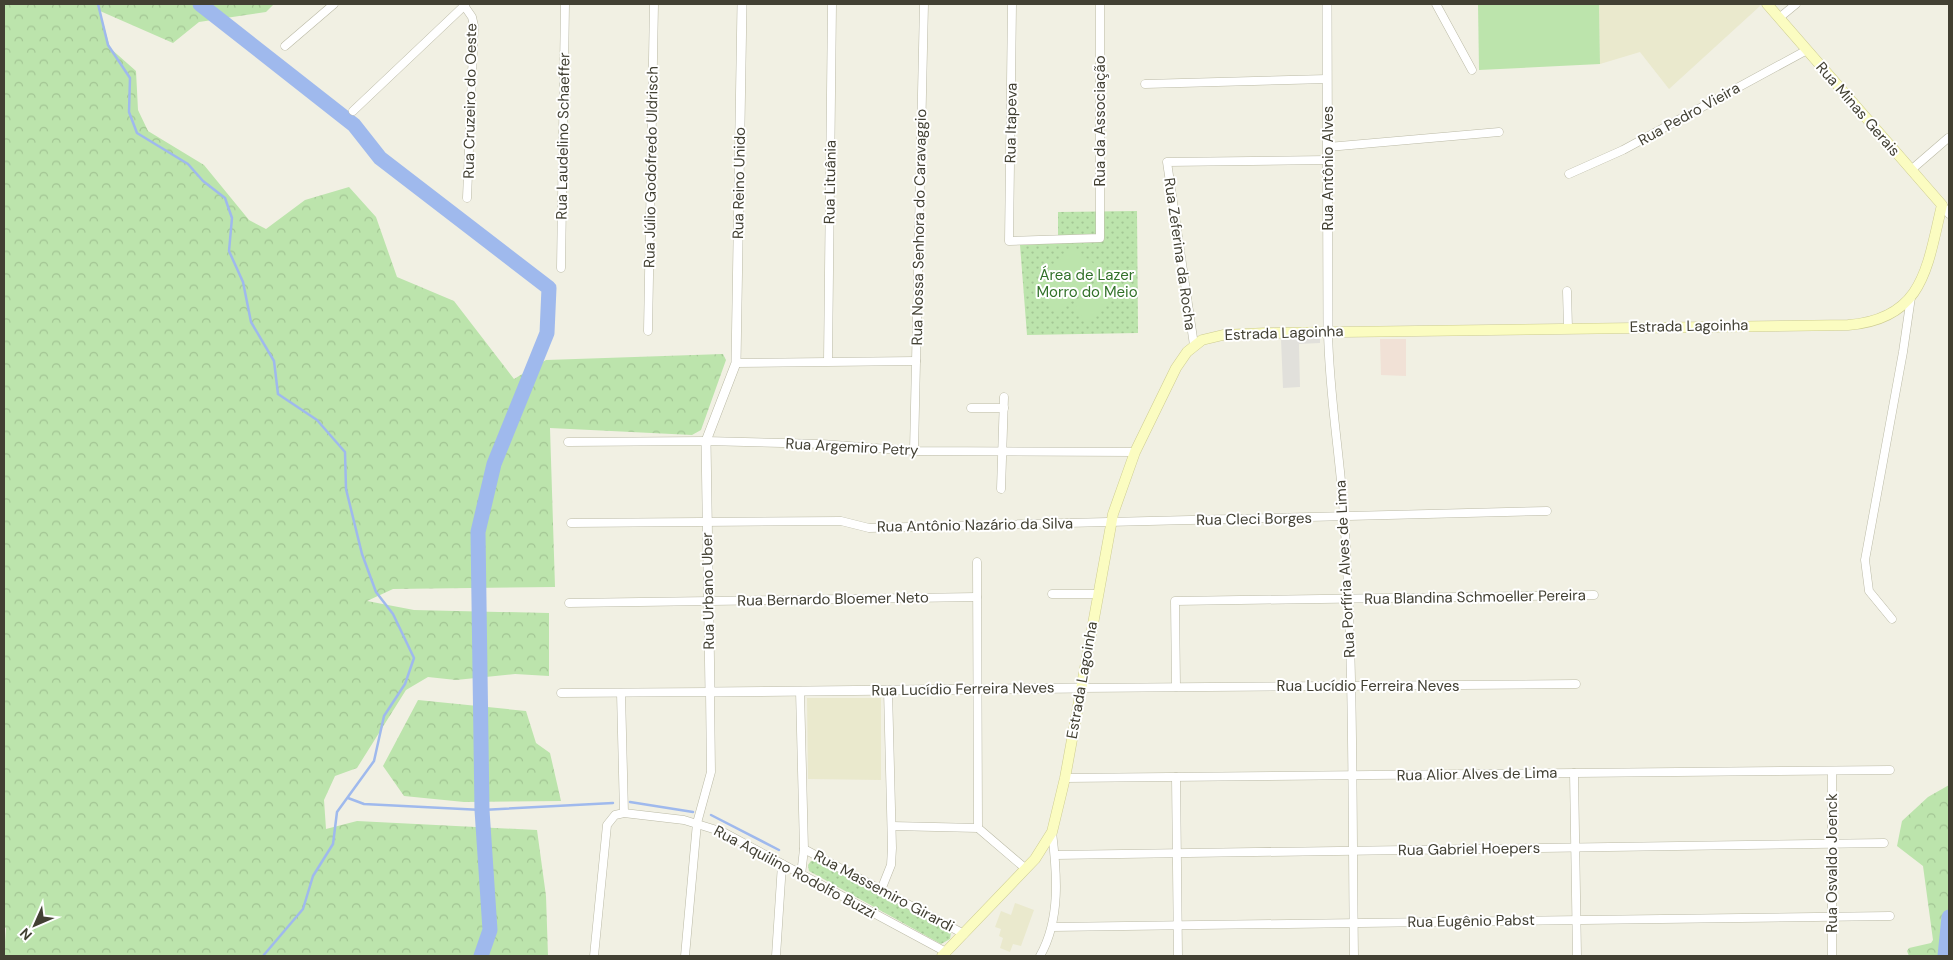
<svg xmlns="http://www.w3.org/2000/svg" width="1953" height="960" font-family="'DM Sans',sans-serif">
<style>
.education{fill:#eae9cd}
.medical{fill:#f1e1d6}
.grass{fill:url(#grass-dots)}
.forest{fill:url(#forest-crowns)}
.garden{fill:#bce4ac}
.parking{fill:#e1e0db}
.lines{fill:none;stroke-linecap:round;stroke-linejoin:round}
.stream{stroke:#9fb9ed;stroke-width:2.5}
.river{stroke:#9fb9ed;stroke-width:15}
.minor-casing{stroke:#bbbaa6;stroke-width:9}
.tertiary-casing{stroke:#bbbaa6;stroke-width:10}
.secondary-casing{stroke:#cdcc91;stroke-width:11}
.minor{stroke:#fff;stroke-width:8}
.tertiary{stroke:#fff;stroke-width:9}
.secondary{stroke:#fbfcc1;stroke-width:10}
.labels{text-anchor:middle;stroke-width:4;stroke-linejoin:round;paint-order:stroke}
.street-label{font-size:15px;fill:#424033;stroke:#fff}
.park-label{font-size:15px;fill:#327129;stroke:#fff}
</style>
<defs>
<pattern id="grass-dots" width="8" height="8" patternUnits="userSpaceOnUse" patternTransform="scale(1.25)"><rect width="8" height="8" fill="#bce4ac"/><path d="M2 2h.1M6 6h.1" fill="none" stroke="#a3c594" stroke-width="1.8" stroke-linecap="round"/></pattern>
<pattern id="forest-crowns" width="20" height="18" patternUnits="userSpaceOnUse" patternTransform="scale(1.25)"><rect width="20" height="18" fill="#bce4ac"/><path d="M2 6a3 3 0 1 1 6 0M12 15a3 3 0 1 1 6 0" fill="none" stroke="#a3c594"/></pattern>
</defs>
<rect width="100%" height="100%" fill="#f1f0e3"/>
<g class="education">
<path d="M1599,4H1759L1760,6L1669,89L1640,52L1600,64Z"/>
<path d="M807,698H881V780L808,779Z"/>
<path d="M1015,903L1034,910L1021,946L1013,944L1010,952L1000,948L1003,938L999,936L1001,929L995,927L1001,911L1011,915Z"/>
</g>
<path class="medical" d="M1380,339H1406V376L1381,375Z"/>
<g class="grass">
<path d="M1137,211L1138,333L1027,335L1020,245L1058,243V212Z"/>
<path d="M811,861H818L951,932L950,939L941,944L809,871L808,865Z"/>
</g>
<g class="forest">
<path d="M4,4H274L266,12L199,22L173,43L100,11L110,48L136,71L138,110L148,131L204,165L249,220L266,229L305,200L349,187L376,217L397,277L454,301L514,379L546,360L723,354L726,360L701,430L692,435L550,428L555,587L393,589L367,601L414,610L549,613V676L515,674L456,680L428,677L406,690L357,768L335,776L324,800L326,829L357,821L537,830L546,896L548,956H4L6,928L4,927Z"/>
<path d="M418,700L526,711L536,743L550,753L561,801L464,802L404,796L383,766Z"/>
<path d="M1949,785V956H1909L1907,951L1909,948L1931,943L1933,940L1923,866L1897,846L1902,821L1928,797Z"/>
</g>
<g class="garden">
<path d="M1478,4H1599L1600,64L1479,70Z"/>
<path d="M1072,246L1099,268L1059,315L1033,292Z"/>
<path d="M1097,282L1112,295L1089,322L1074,309Z"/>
</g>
<path class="parking" d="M1320,338V343L1299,344L1300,387L1283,388L1281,339Z"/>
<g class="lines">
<g class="stream">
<path d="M98,4L108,45L130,78L129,112L137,133L188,164L203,181L225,198L232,218L229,251L243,282L251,322L274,361L278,394L317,420L345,452L346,489L362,554L376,592L393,614L414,658L405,684L384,716L374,761L337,812L333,844L313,876L303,909L263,956"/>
<path d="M348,798L364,804L482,810L613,803"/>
<path d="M630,802L693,812"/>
<path d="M711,815L779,850"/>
</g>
<g class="river">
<path d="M200,4L354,125L380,158L549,288L547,333L494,464L478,532L482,810L490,930L481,956"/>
<path d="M1945,956L1949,917"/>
</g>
<g class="minor-casing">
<g id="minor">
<path d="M463,4L472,17L474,26L467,198"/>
<path d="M1012,4L1009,241L1100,238V4"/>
<path d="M1436,4L1472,70"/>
<path d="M1779,18L1796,4"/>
<path d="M285,46L334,4"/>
<path d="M1145,84L1327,79"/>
<path d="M353,111L465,5"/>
<path d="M1328,147L1499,132"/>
<path d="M1911,170L1948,138"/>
<path d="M1569,174L1623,150L1807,50"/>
<path d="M1942,205L1949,214"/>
<path d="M561,268L565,4"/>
<path d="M1567,291L1568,328"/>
<path d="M648,331L654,4"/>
<path d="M1328,331C1329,394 1340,455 1344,516C1354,663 1352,810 1354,956"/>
<path d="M1194,345L1167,162L1328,160"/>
<path d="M828,361L832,4"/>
<path d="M736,363L916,361"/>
<path d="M971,408H1004"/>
<path d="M568,442L706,441L822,444L914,451L1135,452"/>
<path d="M914,451L924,4"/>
<path d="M1001,489L1004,397"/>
<path d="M571,523L841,521L869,528L1547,511"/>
<path d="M977,562L978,828"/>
<path d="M1052,594H1097"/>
<path d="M569,603L977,597"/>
<path d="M1892,619L1869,591L1865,560L1903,352L1911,297"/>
<path d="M1176,687L1175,601L1594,595"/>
<path d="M1080,688L1576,684"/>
<path d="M800,691L804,849L801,875"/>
<path d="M561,693L710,692L711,772L697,823L685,956"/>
<path d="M621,693L624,813"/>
<path d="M1574,773L1577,956"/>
<path d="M1176,777L1178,956"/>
<path d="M1065,778L1890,770"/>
<path d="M892,826L978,828L1026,869"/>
<path d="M804,849L964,934"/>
<path d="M1055,855L1884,843"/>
<path d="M881,890L891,865L892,848L888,690"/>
<path d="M1052,927L1890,916"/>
<path d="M594,956L607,825L615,815L624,813L684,820L723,832L946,952"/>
<path d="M776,956L782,864"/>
<path d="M1040,956C1061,919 1057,873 1052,832"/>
<path d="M1832,956V771"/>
</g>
</g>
<g class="tertiary-casing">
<g id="tertiary">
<path d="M742,4L736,363L706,441L710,692L1080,688"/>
<path d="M1327,4L1328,331"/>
</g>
</g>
<g class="secondary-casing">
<path id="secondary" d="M942,956L1035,859L1052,832L1065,778L1113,514L1135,452L1176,368L1187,352L1202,340L1223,335L1266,333L1848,325C1924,319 1927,267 1942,205L1767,4"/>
</g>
<use href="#minor" class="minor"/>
<use href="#tertiary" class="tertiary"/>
<use href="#secondary" class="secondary"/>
</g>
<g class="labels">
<g class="street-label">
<text transform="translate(470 101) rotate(-89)" y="5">Rua Cruzeiro do Oeste</text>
<text transform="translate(1858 109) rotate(49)" y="5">Rua Minas Gerais</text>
<text transform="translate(1689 114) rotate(-29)" y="5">Rua Pedro Vieira</text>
<text transform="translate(1100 121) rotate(-90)" y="5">Rua da Associação</text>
<text transform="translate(1011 123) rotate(-89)" y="5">Rua Itapeva</text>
<text transform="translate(563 136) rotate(-89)" y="5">Rua Laudelino Schaeffer</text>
<text transform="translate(651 167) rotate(-89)" y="5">Rua Júlio Godofredo Uldrisch</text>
<text transform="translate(1328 168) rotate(-90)" y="5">Rua Antônio Alves</text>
<text transform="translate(830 182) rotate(-89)" y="5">Rua Lituânia</text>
<text transform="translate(739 183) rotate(-89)" y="5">Rua Reino Unido</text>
<text transform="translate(919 227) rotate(-89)" y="5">Rua Nossa Senhora do Caravaggio</text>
<text transform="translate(1180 254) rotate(82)" y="5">Rua Zeferina da Rocha</text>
<text transform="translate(1689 326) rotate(-1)" y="5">Estrada Lagoinha</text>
<text transform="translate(1284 333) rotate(-2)" y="5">Estrada Lagoinha</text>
<text transform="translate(852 447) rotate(3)" y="5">Rua Argemiro Petry</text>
<text transform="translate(1254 519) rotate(-1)" y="5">Rua Cleci Borges</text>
<text transform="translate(975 525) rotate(-1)" y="5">Rua Antônio Nazário da Silva</text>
<text transform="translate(1345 569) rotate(-93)" y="5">Rua Porfíria Alves de Lima</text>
<text transform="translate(708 591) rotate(-91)" y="5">Rua Urbano Uber</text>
<text transform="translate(1475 597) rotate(-1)" y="5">Rua Blandina Schmoeller Pereira</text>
<text transform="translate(833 599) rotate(-1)" y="5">Rua Bernardo Bloemer Neto</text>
<text transform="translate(1082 680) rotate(-80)" y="5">Estrada Lagoinha</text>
<text x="1368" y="691">Rua Lucídio Ferreira Neves</text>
<text transform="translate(963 689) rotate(-1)" y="5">Rua Lucídio Ferreira Neves</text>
<text transform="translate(1477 774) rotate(-1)" y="5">Rua Alior Alves de Lima</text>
<text transform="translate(1469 849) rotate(-1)" y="5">Rua Gabriel Hoepers</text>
<text transform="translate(1832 863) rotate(-90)" y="5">Rua Osvaldo Joenck</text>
<text transform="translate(795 872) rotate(28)" y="5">Rua Aquilino Rodolfo Buzzi</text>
<text transform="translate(884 891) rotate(28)" y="5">Rua Massemiro Girardi</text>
<text transform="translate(1471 921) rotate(-1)" y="5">Rua Eugênio Pabst</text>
</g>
<g class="park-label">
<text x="1087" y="280">Área de Lazer<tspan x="1087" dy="17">Morro do Meio</tspan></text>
</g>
</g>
<rect width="1953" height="960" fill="none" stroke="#424033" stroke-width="10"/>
<g transform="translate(35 925) rotate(225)" stroke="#ffffff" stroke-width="4" paint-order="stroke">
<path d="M0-4L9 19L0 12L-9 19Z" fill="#424033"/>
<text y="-8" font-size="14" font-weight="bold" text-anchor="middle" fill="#424033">N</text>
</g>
</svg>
